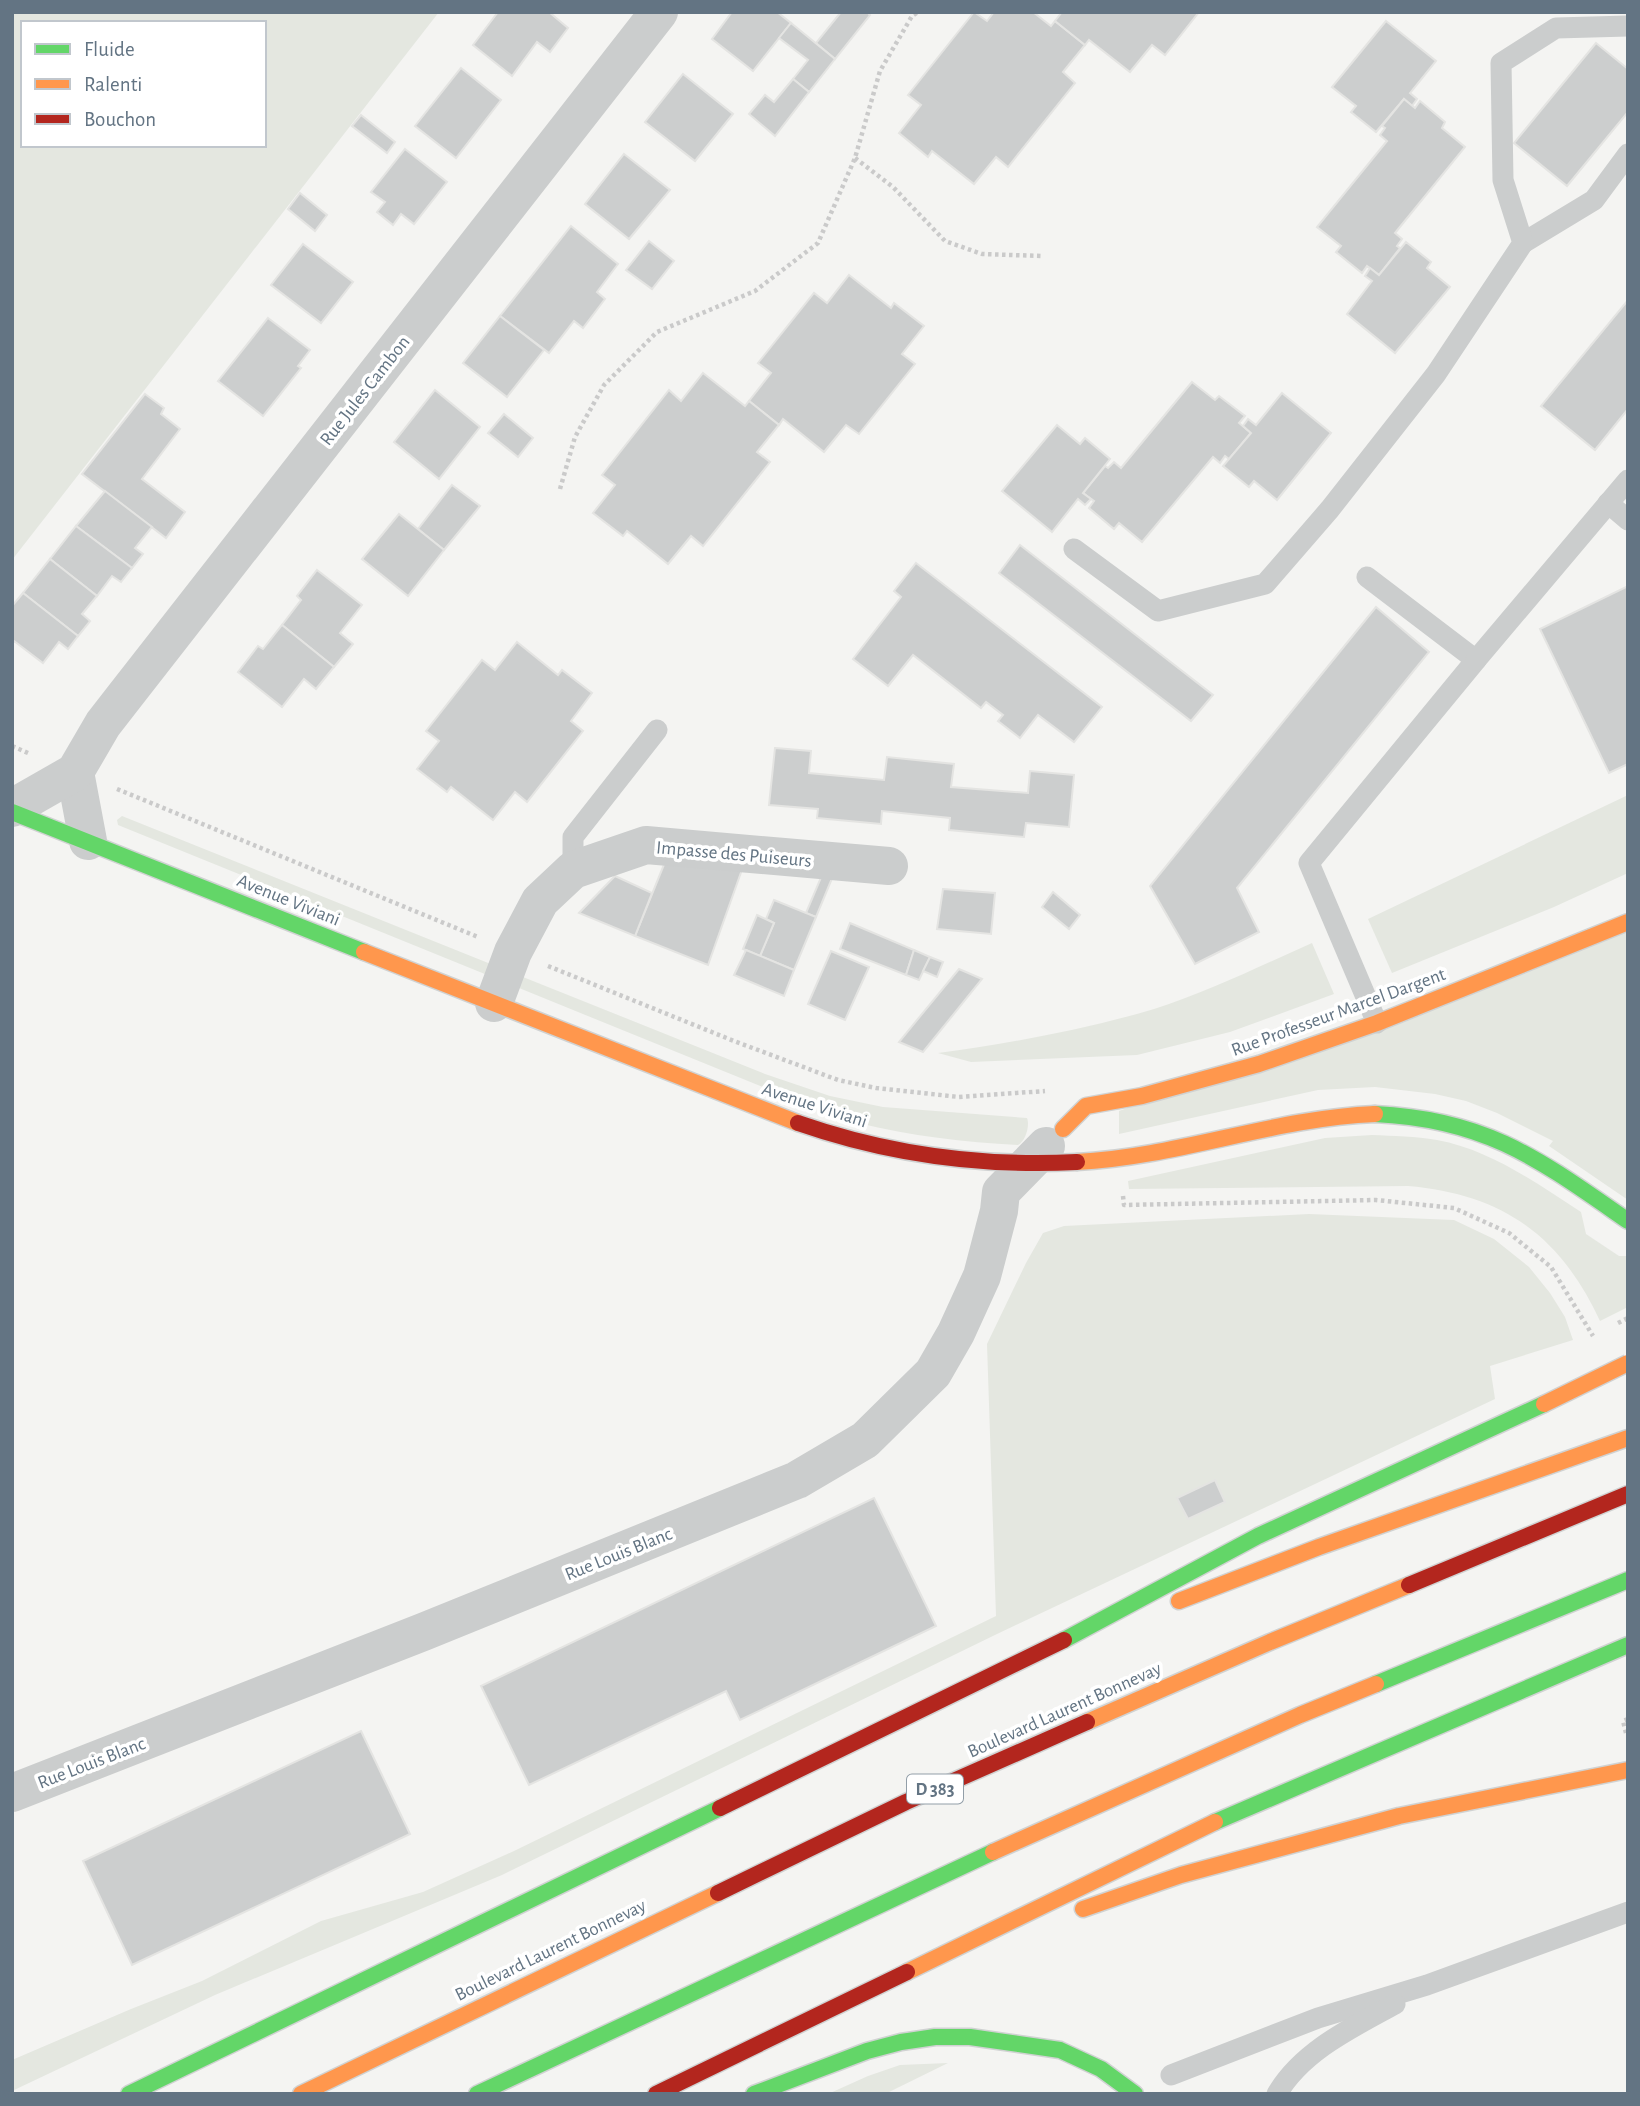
<svg xmlns="http://www.w3.org/2000/svg" width="1640" height="2106" font-family="'Alegreya Sans',sans-serif">
<style>
.green{fill:#e4e7e0;fill-rule:evenodd}
.building{fill:#cccece;stroke:#e4e4e2;stroke-width:2}
.lines{fill:none;stroke-linecap:round;stroke-linejoin:round}
.fast-casing{stroke:#d0d2d2;stroke-width:19}
.slow-casing{stroke:#d0d2d2;stroke-width:19}
.jam-casing{stroke:#d0d2d2;stroke-width:19}
.path{stroke:#cacaca;stroke-width:4.5;stroke-dasharray:3.5 3.5;stroke-linecap:butt}
.lane{stroke:#cbcdcd;stroke-width:21}
.street{stroke:#cbcdcd;stroke-width:38}
.fast{stroke:#63d668;stroke-width:16}
.slow{stroke:#ff974d;stroke-width:16}
.jam{stroke:#b3261e;stroke-width:16}
.slow-bridge-casing{stroke:#d0d1d1;stroke-width:19;stroke-linecap:butt}
.slow-bridge{stroke:#ff974d;stroke-width:16}
.labels{text-anchor:middle;stroke-width:7;stroke-linejoin:round;paint-order:stroke}
.shield{fill:#fff;stroke:#929ea8;stroke-width:2}
.shield-label{font-size:18px;font-weight:bold;fill:#637483}
.street-label{font-size:19px;fill:#637483;stroke:#fff}
</style>
<rect width="100%" height="100%" fill="#f4f4f2"/>
<g class="green">
<path d="M12,12H439L12,560ZM23,23H264V145H23Z"/>
<path d="M1628,795V873L1554,907L1392,973L1368,919Z"/>
<path d="M122,816L765,1074L830,1096L883,1107L1027,1118C1030,1125 1026,1141 1018,1145C964,1142 911,1136 858,1123C836,1117 814,1107 792,1099L118,825L117,820Z"/>
<path d="M1628,928V1200L1549,1146L1553,1141L1497,1113L1466,1101L1435,1094L1375,1087L1318,1090L1119,1134V1111Z"/>
<path d="M1312,943L1334,994L1230,1032L1137,1055L971,1062L938,1053C1011,1043 1083,1030 1154,1009C1208,992 1260,966 1312,943Z"/>
<path d="M1372,1135C1394,1136 1415,1136 1437,1140C1491,1150 1536,1183 1581,1212L1586,1234L1619,1256H1628V1307L1600,1321C1560,1235 1502,1194 1408,1186L1129,1189L1128,1181L1325,1138Z"/>
<path d="M1309,1214L1454,1220L1494,1239L1529,1267L1550,1293L1565,1317L1573,1340L1490,1366L1495,1399L997,1634L502,1875L215,1995L12,2091V2060L131,2009L202,1981L321,1921L423,1892L514,1851L996,1616L987,1344L1026,1263L1043,1233L1064,1226Z"/>
<path d="M948,2063L885,2094H828L868,2076L900,2065Z"/>
</g>
<g class="building">
<path d="M498,12H549L568,28L550,52L537,42L512,76L473,45Z"/>
<path d="M732,12H777L791,23L753,71L712,39Z"/>
<path d="M841,12H867L870,15L835,59L816,43Z"/>
<path d="M974,12L987,21L994,12H1033L1051,26L1055,21L1085,45L1063,72L1075,83L1008,167L996,157L974,184L932,151L928,157L899,133L921,105L908,95Z"/>
<path d="M1062,12H1199L1165,55L1152,45L1130,72L1089,40L1085,45L1055,21Z"/>
<path d="M1386,21L1436,61L1410,93L1417,99L1412,106L1404,99L1376,132L1351,112L1356,106L1332,87Z"/>
<path d="M791,23L835,59L809,92L793,79L808,60L779,38Z"/>
<path d="M1596,43L1628,69V112L1567,186L1514,143Z"/>
<path d="M461,68L501,100L456,158L415,126Z"/>
<path d="M683,74L733,114L695,161L645,122Z"/>
<path d="M793,79L809,92L775,136L749,114L765,95L774,102Z"/>
<path d="M1404,99L1415,108L1420,101L1445,122L1442,128L1465,147L1395,233L1402,239L1397,246L1400,248L1379,275L1367,266L1362,273L1336,252L1341,246L1317,227L1387,141L1380,135L1385,128L1382,126Z"/>
<path d="M361,115L395,142L387,153L352,126Z"/>
<path d="M405,149L447,182L414,224L401,214L393,225L377,212L385,202L371,192Z"/>
<path d="M624,154L670,190L629,239L585,204Z"/>
<path d="M300,193L327,215L315,231L288,209Z"/>
<path d="M571,226L618,264L597,292L605,299L583,328L574,321L549,353L500,316Z"/>
<path d="M649,241L674,261L652,289L626,270Z"/>
<path d="M1406,242L1431,262L1427,268L1450,287L1395,353L1347,314L1372,281L1365,276L1370,268L1379,275Z"/>
<path d="M303,244L353,282L321,323L271,285Z"/>
<path d="M849,275L891,308L894,303L924,326L902,354L915,364L859,434L846,425L824,452L783,419L779,425L749,401L771,373L758,363L814,293L827,303Z"/>
<path d="M1628,300V409L1595,450L1541,406Z"/>
<path d="M500,316L544,350L507,397L463,363Z"/>
<path d="M268,318L310,350L298,366L301,368L263,416L218,381Z"/>
<path d="M703,373L745,406L749,401L779,425L757,452L770,462L703,546L691,536L668,564L627,531L623,536L593,513L615,485L602,475L669,390L681,401Z"/>
<path d="M1192,382L1215,400L1219,396L1245,416L1239,423L1251,433L1229,459L1225,456L1220,463L1213,457L1142,542L1119,523L1114,529L1089,508L1094,501L1083,493L1105,466L1108,468L1114,462L1121,468Z"/>
<path d="M435,390L480,427L439,479L394,442Z"/>
<path d="M1282,393L1331,433L1277,500L1254,481L1249,487L1223,466L1251,433L1243,426L1248,419L1256,425Z"/>
<path d="M145,394L164,408L161,414L180,429L142,479L185,512L166,538L82,474Z"/>
<path d="M504,414L533,438L518,457L488,433Z"/>
<path d="M1057,425L1080,444L1085,438L1110,459L1083,493L1091,499L1085,505L1078,499L1052,532L1002,491Z"/>
<path d="M452,485L480,506L444,550L418,529Z"/>
<path d="M105,491L152,527L135,548L143,554L132,568L76,526Z"/>
<path d="M399,514L444,550L408,596L362,559Z"/>
<path d="M76,526L132,568L121,582L112,576L97,596L50,559Z"/>
<path d="M1020,545L1213,695L1191,721L999,573Z"/>
<path d="M50,559L97,596L82,614L90,621L78,636L23,593Z"/>
<path d="M916,563L1102,707L1074,742L1038,715L1020,738L998,721L1003,715L986,702L981,708L913,655L888,686L853,659L901,597L894,591Z"/>
<path d="M317,570L362,605L340,633L353,644L334,667L282,625L301,600L297,596Z"/>
<path d="M1628,586V764L1609,773L1540,629Z"/>
<path d="M23,593L78,636L68,649L59,642L43,663L14,641L12,645V606Z"/>
<path d="M1376,607L1429,652L1237,888L1259,932L1195,964L1150,886Z"/>
<path d="M282,625L334,667L316,689L304,679L282,707L238,672L258,646L263,649Z"/>
<path d="M517,642L558,675L562,670L592,693L571,721L583,731L527,802L515,792L493,820L451,787L447,792L417,769L439,741L426,731L482,660L495,670Z"/>
<path d="M775,748L811,751L809,773L884,780L887,757L954,764L951,787L1028,793L1030,771L1074,775L1069,827L1026,823L1024,837L949,830L950,818L882,811L881,824L817,818L818,809L769,805Z"/>
<path d="M665,862L744,864L708,965L635,936Z"/>
<path d="M822,875L833,876L816,917L806,913Z"/>
<path d="M615,876L652,893L635,936L579,913Z"/>
<path d="M943,889L995,893L991,934L937,929Z"/>
<path d="M1053,892L1080,915L1069,929L1042,907Z"/>
<path d="M774,900L816,917L794,970L760,956L774,923L766,919Z"/>
<path d="M757,915L774,923L760,956L743,949Z"/>
<path d="M850,923L914,950L906,975L840,949Z"/>
<path d="M746,950L794,970L784,996L734,975Z"/>
<path d="M914,950L930,957L919,980L906,975Z"/>
<path d="M831,951L869,967L845,1020L808,1004Z"/>
<path d="M930,957L943,962L937,977L923,971Z"/>
<path d="M959,969L982,979L923,1052L899,1042Z"/>
<path d="M1215,1480L1225,1502L1188,1519L1177,1498Z"/>
<path d="M874,1498L936,1626L740,1720L726,1691L529,1785L481,1686Z"/>
<path d="M361,1731L410,1834L132,1965L83,1861Z"/>
</g>
<g class="lines">
<g class="fast-casing">
<g id="fast">
<path d="M12,812L364,952"/>
<path d="M1375,1114C1487,1119 1540,1160 1628,1221"/>
<path d="M1064,1640L1258,1536L1544,1404"/>
<path d="M1376,1684L1628,1580"/>
<path d="M1215,1822L1628,1645"/>
<path d="M129,2094L720,1808"/>
<path d="M477,2094L993,1852"/>
<path d="M754,2094L867,2051L901,2042L935,2037H970L1060,2050L1101,2069L1135,2094"/>
</g>
</g>
<g class="slow-casing">
<g id="slow">
<path d="M364,952L798,1123"/>
<path d="M1063,1129L1086,1106L1142,1096L1259,1064L1377,1023L1628,922"/>
<path d="M1077,1162C1178,1157 1274,1118 1375,1114"/>
<path d="M1179,1601L1319,1547L1628,1438"/>
<path d="M1087,1722L1270,1642L1409,1585"/>
<path d="M993,1852L1300,1715L1376,1684"/>
<path d="M1083,1909L1181,1875L1399,1816L1628,1770"/>
<path d="M907,1972L1215,1822"/>
<path d="M301,2094L718,1893"/>
</g>
</g>
<g class="jam-casing">
<g id="jam">
<path d="M798,1123C890,1155 981,1167 1077,1162"/>
<path d="M1409,1585L1628,1494"/>
<path d="M720,1808L1064,1640"/>
<path d="M718,1893L906,1802L1087,1722"/>
<path d="M656,2094L907,1972"/>
</g>
</g>
<g class="path">
<path d="M855,158L893,187L945,241L982,254L1042,256"/>
<path d="M560,489L575,437L604,385L657,332L755,291L818,243L855,158L880,71L912,16L918,12"/>
<path d="M12,746L28,753"/>
<path d="M117,789L478,937"/>
<path d="M548,966L734,1041L838,1080L876,1088L959,1097L1045,1091"/>
<path d="M1123,1196L1124,1205L1376,1200L1454,1208L1509,1233L1551,1267L1593,1336"/>
<path d="M1618,1323L1628,1318"/>
<path d="M1626,1733L1623,1721L1628,1719"/>
</g>
<g class="lane">
<path d="M1523,243L1594,200L1628,154"/>
<path d="M1608,503L1628,520"/>
<path d="M1074,549L1158,611L1265,584L1330,509L1436,374L1523,243L1503,180L1501,63L1556,28L1628,26"/>
<path d="M1367,577L1476,660L1309,863L1377,1023"/>
<path d="M1476,660L1628,480"/>
<path d="M573,870V837L657,730"/>
<path d="M1171,2075L1318,2018L1427,1985L1628,1912"/>
<path d="M1277,2094C1302,2051 1353,2027 1395,2004"/>
</g>
<g class="street">
<path d="M75,772L88,841"/>
<path d="M12,808L75,772L103,724L124,697L659,12"/>
<path d="M494,1003L513,952L540,901L573,870L646,845L889,866"/>
<path d="M12,1793L423,1632L797,1480L865,1440L933,1373L956,1333L982,1276L999,1211L1001,1192L1046,1146"/>
</g>
<use href="#fast" class="fast"/>
<use href="#slow" class="slow"/>
<use href="#jam" class="jam"/>
<g class="slow-bridge-casing">
<path id="slow-bridge" d="M1544,1404L1628,1363"/>
</g>
<use href="#slow-bridge" class="slow-bridge"/>
</g>
<g class="labels">
<rect class="shield" x="907" y="1774.5" width="56" height="29" rx="5"/>
<g class="shield-label">
<text x="935" y="1795">D 383</text>
</g>
<g class="street-label">
<text transform="translate(364 390) rotate(-52)" y="7">Rue Jules Cambon</text>
<text transform="translate(734 853) rotate(5)" y="7">Impasse des Puiseurs</text>
<text transform="translate(289 899) rotate(22)" y="7">Avenue Viviani</text>
<text transform="translate(1338 1011) rotate(-20)" y="7">Rue Professeur Marcel Dargent</text>
<text transform="translate(815 1104) rotate(18)" y="7">Avenue Viviani</text>
<text transform="translate(618 1553) rotate(-22)" y="7">Rue Louis Blanc</text>
<text transform="translate(1064 1709) rotate(-24)" y="7">Boulevard Laurent Bonnevay</text>
<text transform="translate(91 1762) rotate(-21)" y="7">Rue Louis Blanc</text>
<text transform="translate(550 1949) rotate(-26)" y="7">Boulevard Laurent Bonnevay</text>
</g>
</g>
<rect width="1640" height="2106" fill="none" stroke="#637483" stroke-width="28"/>
<rect x="21" y="21" width="245" height="126" fill="#ffffff" stroke="#c1c7cd" stroke-width="2"/>
<rect x="35" y="44" width="35" height="10" fill="#63d668" stroke="#c1c7cd" stroke-width="2"/>
<text x="84" y="56" font-size="21" fill="#637483">Fluide</text>
<rect x="35" y="79" width="35" height="10" fill="#ff974d" stroke="#c1c7cd" stroke-width="2"/>
<text x="84" y="91" font-size="21" fill="#637483">Ralenti</text>
<rect x="35" y="114" width="35" height="10" fill="#b3261e" stroke="#c1c7cd" stroke-width="2"/>
<text x="84" y="126" font-size="21" fill="#637483">Bouchon</text>
</svg>
